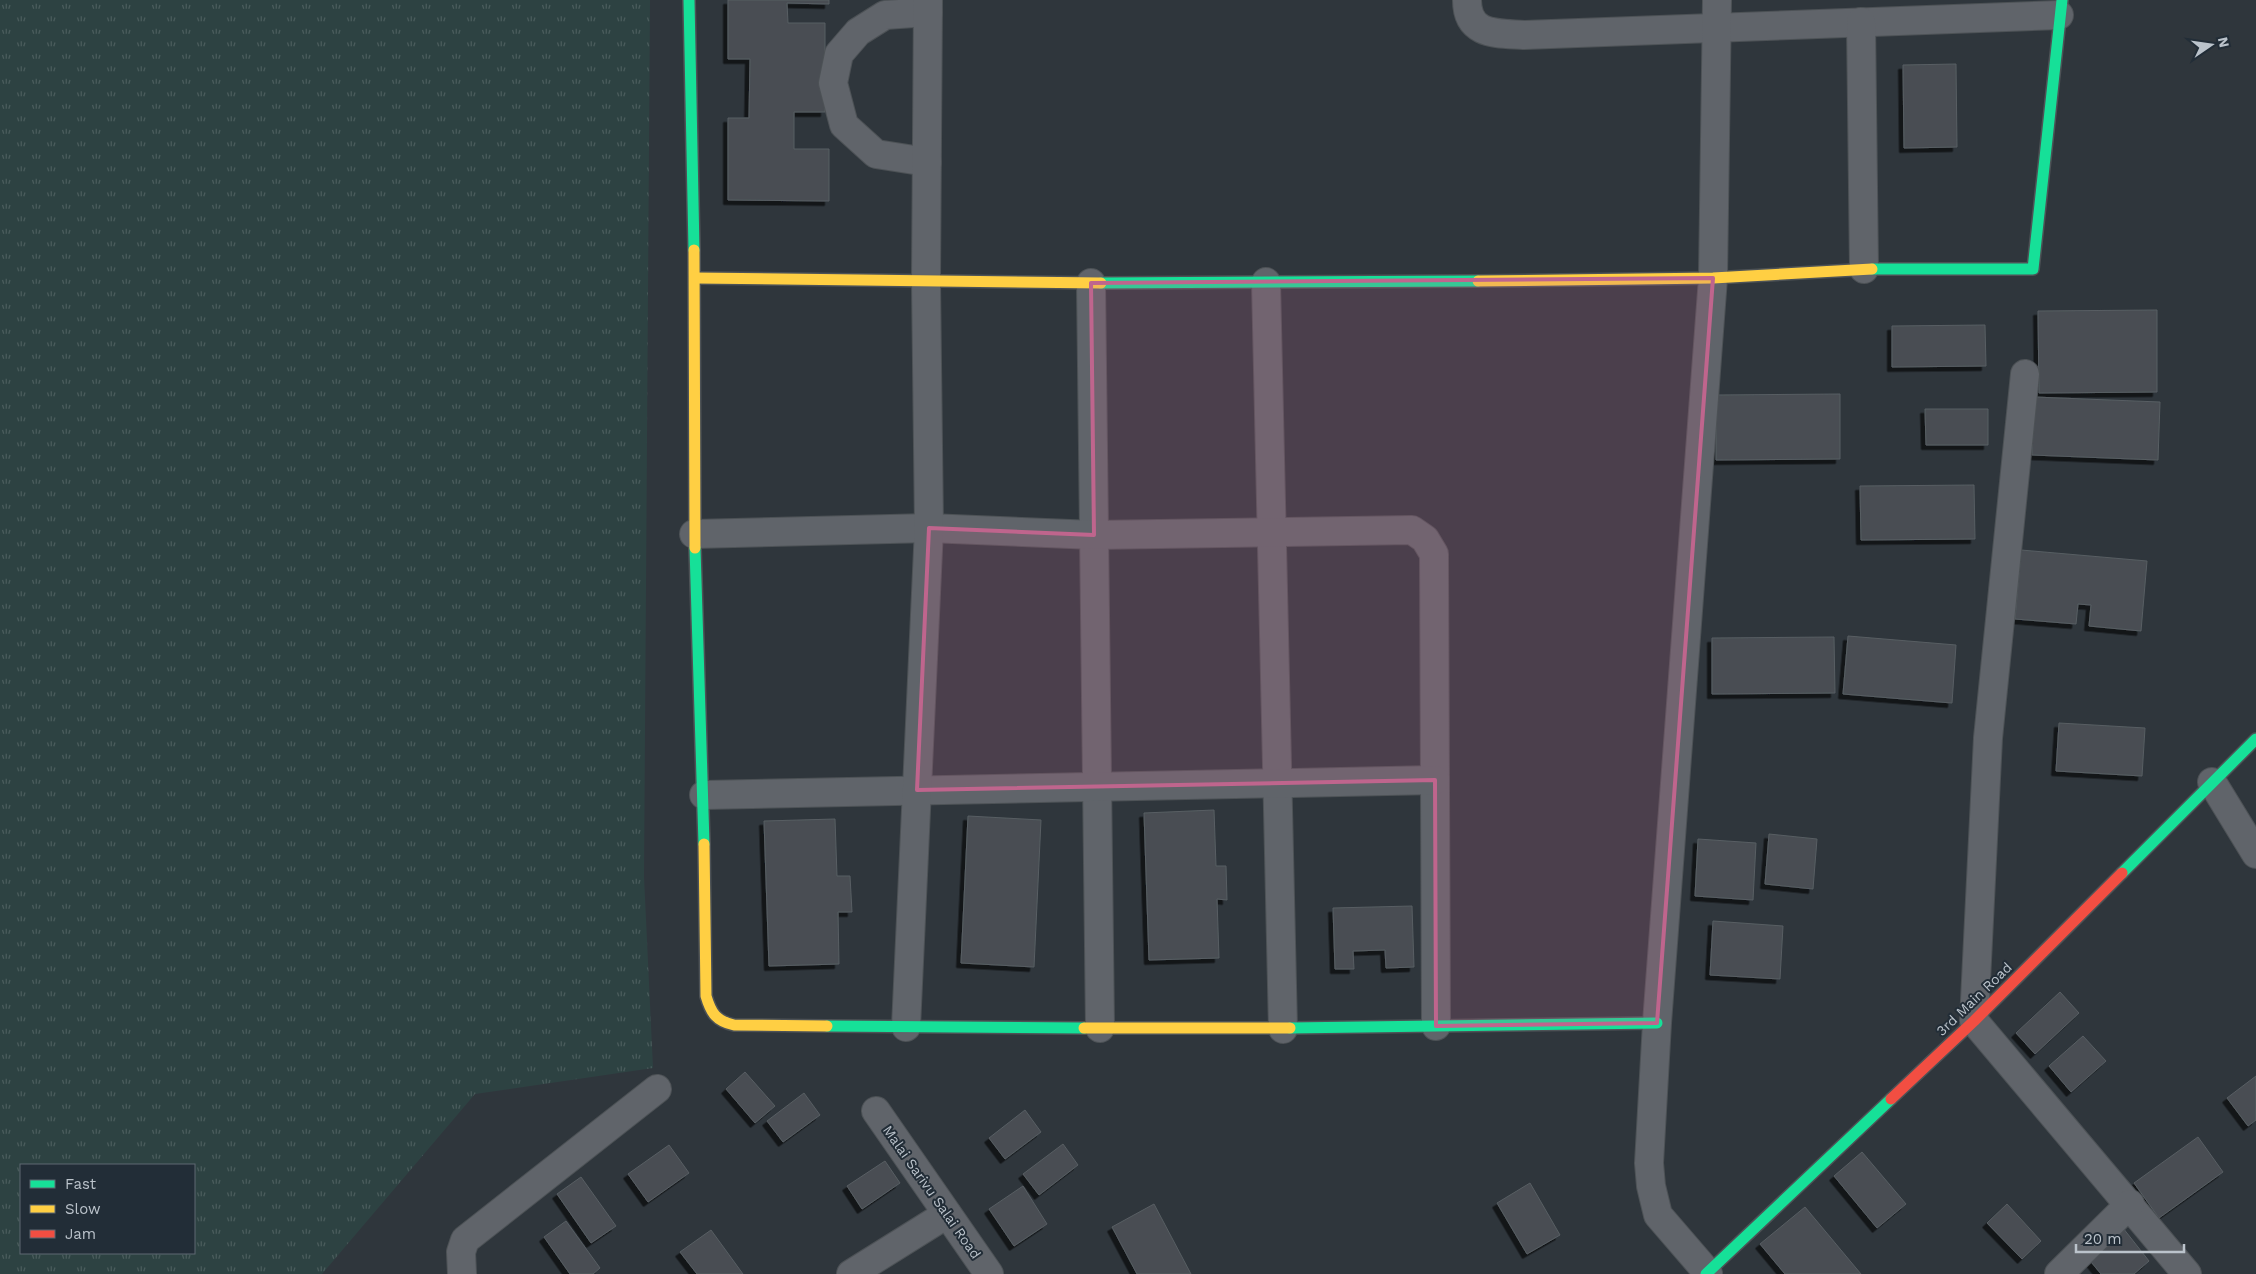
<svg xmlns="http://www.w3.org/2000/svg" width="2256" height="1274" font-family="'Work Sans',sans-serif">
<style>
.grass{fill:url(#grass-tufts);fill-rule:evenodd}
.building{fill:#484e53;stroke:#585e63;filter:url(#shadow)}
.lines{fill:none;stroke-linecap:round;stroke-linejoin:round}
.street-casing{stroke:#4d5256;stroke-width:30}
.fast-casing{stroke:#4d5256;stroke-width:14}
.slow-casing{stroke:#4d5256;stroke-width:14}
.jam-casing{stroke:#4d5256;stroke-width:14}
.street{stroke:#60646a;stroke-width:28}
.fast{stroke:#16e098;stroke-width:11}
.slow{stroke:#ffcf43;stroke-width:11}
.jam{stroke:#f24e42;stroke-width:11}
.marked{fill:#bf658d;fill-opacity:0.2;stroke:#bf658d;stroke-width:4;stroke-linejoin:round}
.labels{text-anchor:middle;stroke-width:4;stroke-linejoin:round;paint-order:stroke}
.street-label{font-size:14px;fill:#bbc3cb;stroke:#222d37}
</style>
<defs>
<pattern id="grass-tufts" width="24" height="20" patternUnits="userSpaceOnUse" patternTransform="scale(1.25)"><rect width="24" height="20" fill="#2d4242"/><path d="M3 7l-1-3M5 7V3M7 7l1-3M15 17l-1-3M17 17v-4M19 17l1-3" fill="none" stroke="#4a5c5c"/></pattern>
<filter id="shadow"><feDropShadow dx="-4.5" dy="4.5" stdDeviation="0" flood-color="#0009"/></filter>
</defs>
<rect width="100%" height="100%" fill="#2f363c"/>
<path class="grass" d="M0,0H650L644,877L653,1068L475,1094L322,1274H0ZM21,1165H194V1253H21Z"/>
<g class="building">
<path d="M728,0H829V4L787,3L788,23H825V112H794V149H829V201L728,200V118H749L750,59H728Z"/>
<path d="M1956,64L1957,147L1904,148L1903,65Z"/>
<path d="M2157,310V392L2039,393L2038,311Z"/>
<path d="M1985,325L1986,366L1892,367V326Z"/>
<path d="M1840,394V459L1716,460V395Z"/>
<path d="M2034,397L2160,402L2158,460L2032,455Z"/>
<path d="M1925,409H1988V445H1926Z"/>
<path d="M1974,485L1975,539L1861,540L1860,486Z"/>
<path d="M2021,550L2147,561L2141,631L2089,626L2091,605L2078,604L2076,624L2015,619Z"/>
<path d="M1848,636L1956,645L1952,703L1843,694Z"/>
<path d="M1834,637L1835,693L1712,694V638Z"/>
<path d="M2059,723L2145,728L2142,776L2056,771Z"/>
<path d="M1214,810L1216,866H1226L1227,900L1217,899L1219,958L1149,960L1144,813Z"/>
<path d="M968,816L1041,820L1034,967L961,963Z"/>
<path d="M835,819L837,876H850L852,912H838L839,964L769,966L764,821Z"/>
<path d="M1769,834L1817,839L1813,889L1765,884Z"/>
<path d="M1698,839L1756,843L1753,900L1695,896Z"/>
<path d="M1412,906L1414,967L1386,968L1385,950L1353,951L1354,969H1335L1333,908Z"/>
<path d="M1713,921L1783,926L1780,979L1710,975Z"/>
<path d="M2060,992L2079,1013L2035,1054L2016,1033Z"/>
<path d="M2083,1036L2106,1061L2071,1092L2049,1066Z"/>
<path d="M745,1072L775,1106L755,1123L726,1089Z"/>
<path d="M2256,1076V1120L2248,1126L2227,1098Z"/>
<path d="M804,1093L820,1115L783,1142L767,1121Z"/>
<path d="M1025,1110L1041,1132L1005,1159L989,1138Z"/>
<path d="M2198,1137L2223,1172L2159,1218L2134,1183Z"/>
<path d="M1063,1144L1078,1165L1039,1195L1023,1174Z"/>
<path d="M669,1145L689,1173L648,1202L628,1174Z"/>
<path d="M1862,1152L1906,1204L1877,1228L1834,1176Z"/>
<path d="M885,1161L900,1183L862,1209L847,1186Z"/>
<path d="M581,1177L616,1226L591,1243L557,1194Z"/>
<path d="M1530,1183L1560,1235L1527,1254L1497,1203Z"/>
<path d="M1023,1186L1047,1224L1014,1246L989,1209Z"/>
<path d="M1154,1204L1191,1274H1137L1112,1227Z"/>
<path d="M2007,1204L2041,1241L2022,1259L1987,1223Z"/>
<path d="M1805,1207L1861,1274H1785L1760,1244Z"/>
<path d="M566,1221L600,1268L593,1274H570L544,1237Z"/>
<path d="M2123,1228L2149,1261L2134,1274H2101L2087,1257Z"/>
<path d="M711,1230L743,1274H697L680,1252Z"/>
</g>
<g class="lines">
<g class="street-casing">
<g id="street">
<path d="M1467,0C1467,36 1497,33 1524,35L2059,15"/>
<path d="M1861,22L1864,269"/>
<path d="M927,162L876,154L844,125L833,83L839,54L858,32L885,15L928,12"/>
<path d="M1266,282L1283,1029"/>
<path d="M1091,283L1100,1028"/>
<path d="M2025,374L1988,738L1974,1021L2187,1274"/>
<path d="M694,534L929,528L1094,535L1412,530L1425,539L1434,554L1436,1026"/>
<path d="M2212,782L2256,854"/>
<path d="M704,795L1435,780"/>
<path d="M906,1027L929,528L926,281L928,0"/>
<path d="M876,1111L989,1274"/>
<path d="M1708,1273L1658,1215L1651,1186L1649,1163L1657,1023L1713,278L1717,0"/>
<path d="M462,1274L461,1252L465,1240L657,1089"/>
<path d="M851,1274L947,1214"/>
<path d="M2059,1274L2130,1204"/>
</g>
</g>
<g class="fast-casing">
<g id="fast">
<path d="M689,0L694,250"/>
<path d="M1872,269H2033L2062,0"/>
<path d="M1101,283L1478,281"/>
<path d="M695,548L704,844"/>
<path d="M2122,873L2256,739"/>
<path d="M827,1026L1084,1028"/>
<path d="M1290,1028L1657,1023"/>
<path d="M1706,1274L1891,1099"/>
</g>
</g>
<g class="slow-casing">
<g id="slow">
<path d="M694,250L695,548"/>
<path d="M695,278L1101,283"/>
<path d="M1478,281L1713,278L1872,269"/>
<path d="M704,844L706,996C711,1013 716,1021 734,1025L827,1026"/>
<path d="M1084,1028H1290"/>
</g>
</g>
<g class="jam-casing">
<path id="jam" d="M1891,1099L1974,1021L2122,873"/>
</g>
<use href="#street" class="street"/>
<use href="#fast" class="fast"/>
<use href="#slow" class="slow"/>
<use href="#jam" class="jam"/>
</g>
<path class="marked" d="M1713,278L1657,1023L1436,1026L1435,780L917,790L929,528L1094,535L1091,283Z"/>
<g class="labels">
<g class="street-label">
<text transform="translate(1974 999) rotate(-44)" y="5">3rd Main Road</text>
<text transform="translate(932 1192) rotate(55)" y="5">Malai Sarivu Salai Road</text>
</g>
</g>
<rect x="20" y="1164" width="175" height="90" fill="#222d37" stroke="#5f6972"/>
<rect x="30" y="1180" width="25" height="8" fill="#16e098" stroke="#5f6972"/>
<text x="65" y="1189" font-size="15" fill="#bbc3cb">Fast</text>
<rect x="30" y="1205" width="25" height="8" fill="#ffcf43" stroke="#5f6972"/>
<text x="65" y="1214" font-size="15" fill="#bbc3cb">Slow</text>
<rect x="30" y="1230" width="25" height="8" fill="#f24e42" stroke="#5f6972"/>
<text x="65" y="1239" font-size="15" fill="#bbc3cb">Jam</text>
<g transform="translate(2211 45) rotate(77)" stroke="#222d37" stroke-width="4" paint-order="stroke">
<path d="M0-4L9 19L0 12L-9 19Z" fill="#bbc3cb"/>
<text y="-8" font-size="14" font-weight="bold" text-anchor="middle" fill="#bbc3cb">N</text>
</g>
<path d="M2076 1244v8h108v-8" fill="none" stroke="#bbc3cb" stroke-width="2.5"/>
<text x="2084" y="1244" font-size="15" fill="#bbc3cb" stroke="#222d37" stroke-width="4" paint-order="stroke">20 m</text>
</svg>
